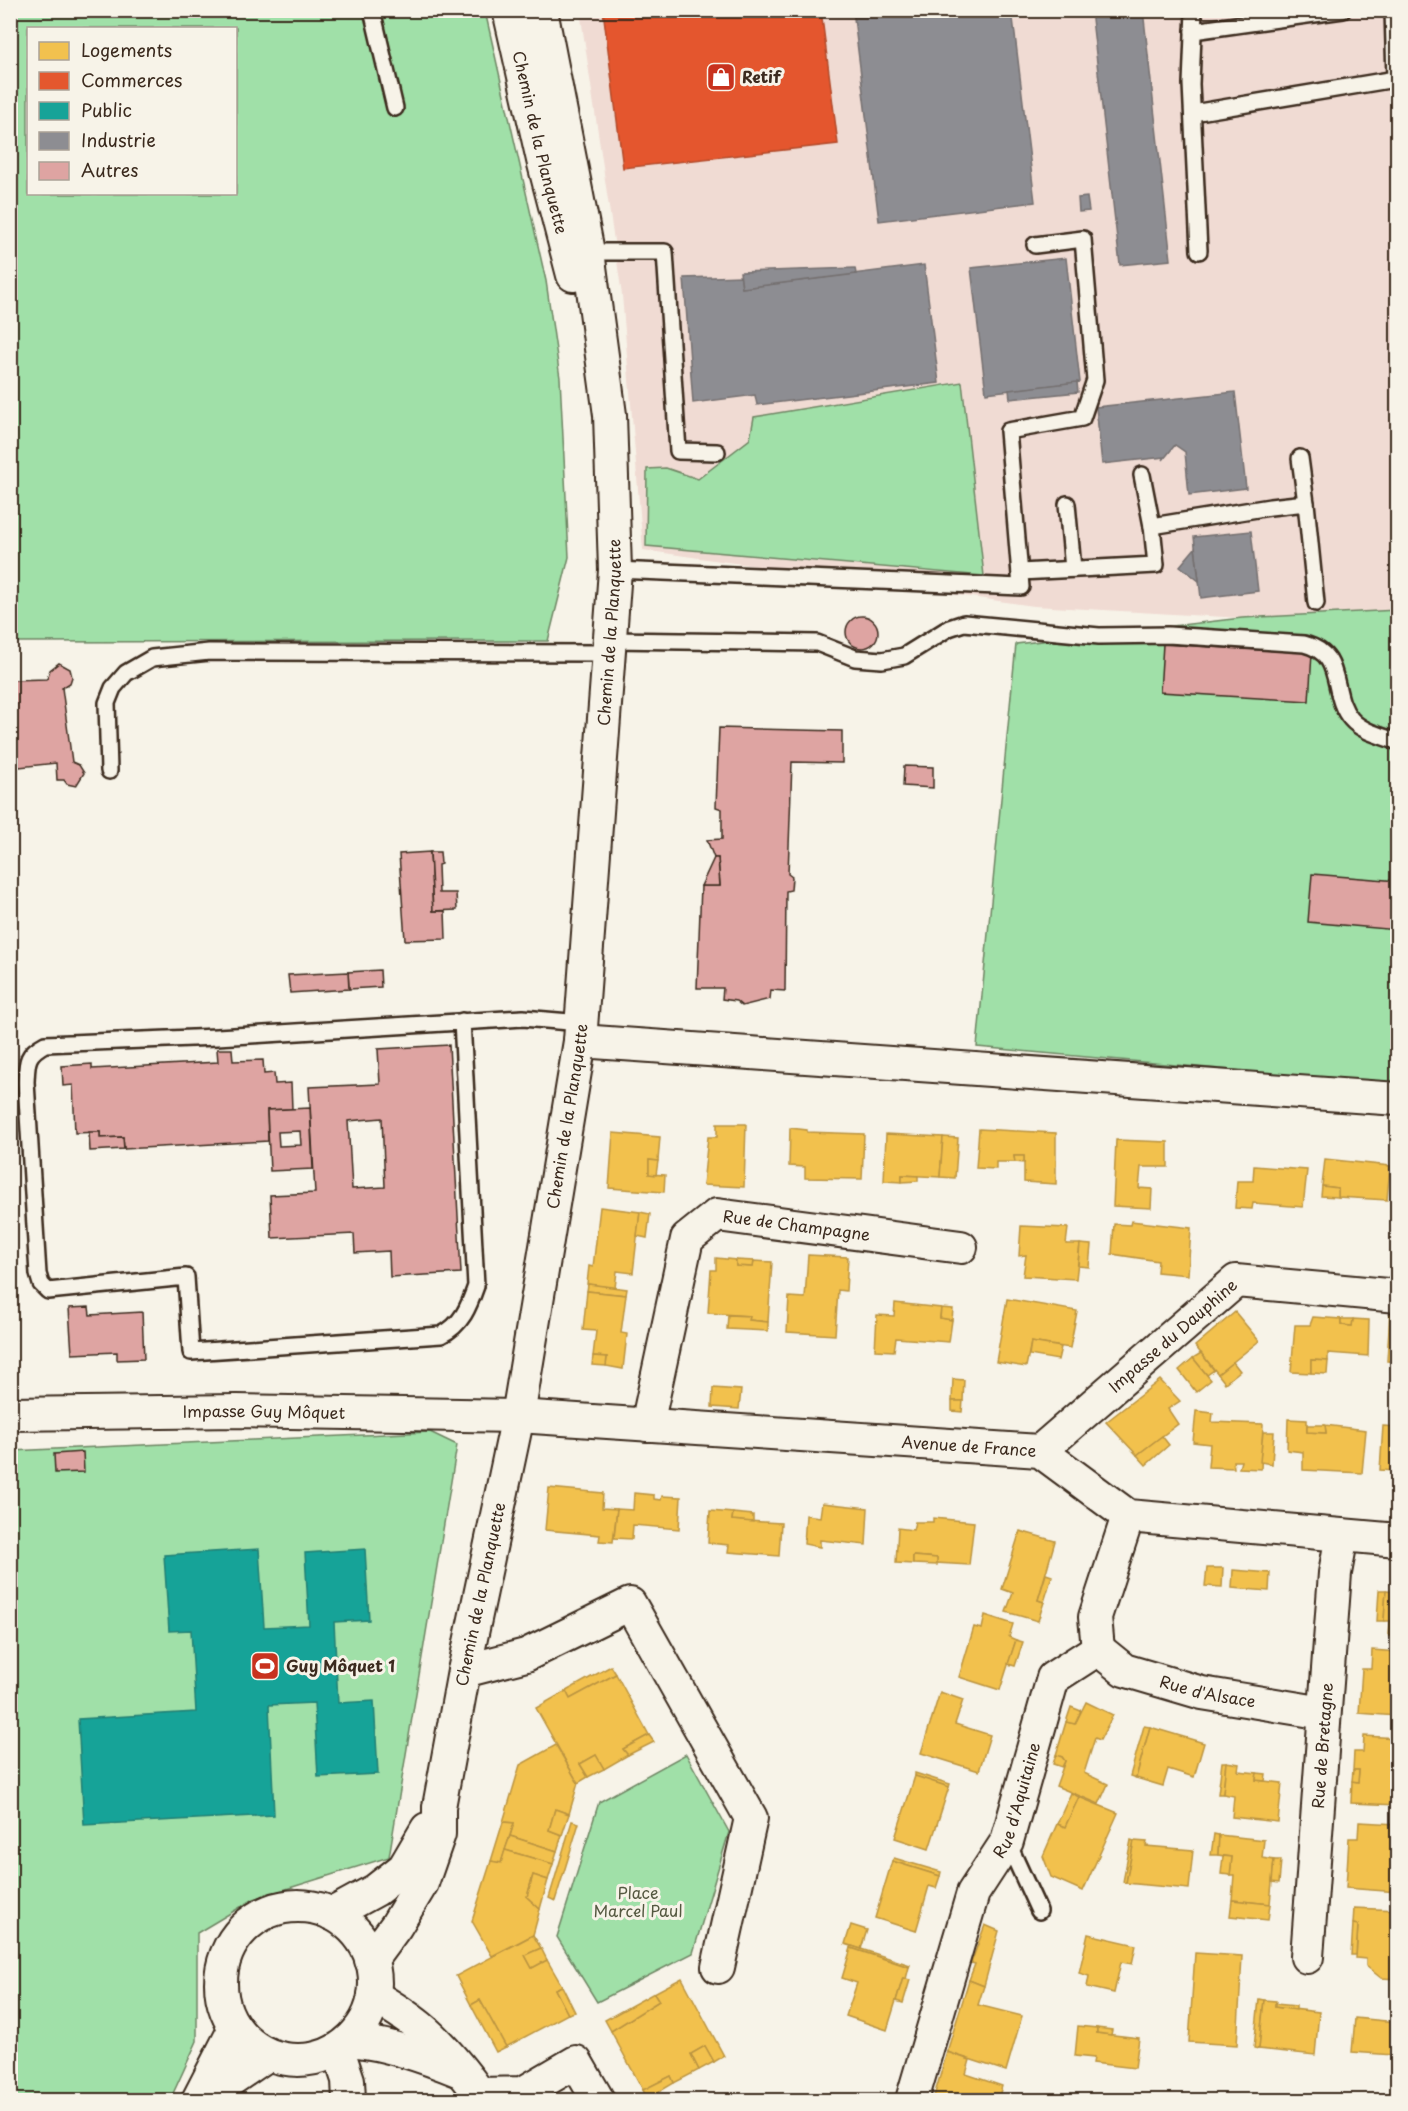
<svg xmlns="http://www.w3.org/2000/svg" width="1408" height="2111" font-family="'Playpen Sans',sans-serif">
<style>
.built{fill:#f0dbd3}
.green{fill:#a0e0a8;stroke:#6e8563;stroke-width:1.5;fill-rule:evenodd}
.homes{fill:#f2c14e;stroke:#bb9440;stroke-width:1.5}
.shops{fill:#e4572e;stroke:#b14a29;stroke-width:1.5}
.public{fill:#17a398;stroke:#227f73;stroke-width:1.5}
.industry{fill:#8d8d92;stroke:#746f6f;stroke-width:1.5}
.building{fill:#dea4a2;stroke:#3b2a1e;stroke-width:1.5;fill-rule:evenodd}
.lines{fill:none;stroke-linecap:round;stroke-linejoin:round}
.service-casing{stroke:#3b2a1e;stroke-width:20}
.minor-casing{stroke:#3b2a1e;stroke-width:36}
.service{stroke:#f7f3e8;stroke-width:15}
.minor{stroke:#f7f3e8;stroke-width:32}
.labels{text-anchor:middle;stroke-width:6;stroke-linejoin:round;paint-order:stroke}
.poi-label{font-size:16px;font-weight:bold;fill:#3b2a1e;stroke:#f7f3e8;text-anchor:start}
.street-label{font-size:16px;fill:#3b2a1e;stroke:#f7f3e8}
.park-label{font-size:16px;fill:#545840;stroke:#f7f3e8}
</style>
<rect width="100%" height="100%" fill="#f7f3e8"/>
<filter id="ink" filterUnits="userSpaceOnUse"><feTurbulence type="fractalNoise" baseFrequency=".0167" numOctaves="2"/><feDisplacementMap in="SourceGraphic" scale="12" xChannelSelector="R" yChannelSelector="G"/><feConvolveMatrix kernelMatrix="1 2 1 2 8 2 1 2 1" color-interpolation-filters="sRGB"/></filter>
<g filter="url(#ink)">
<path class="built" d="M580,11H1397V610L1242,618L1034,606L643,550L622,295Z"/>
<g class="green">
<path d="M10,11H485L546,281L560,378L569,557L548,641L11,642ZM28,28H236V194H28Z"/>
<path d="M962,382L984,576L646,546L647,469L666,468L698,479L750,439L754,417Z"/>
<path d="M1397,610V1085L977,1047L1016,644L1242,618Z"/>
<path d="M430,1432L457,1445L389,1857L254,1899L197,1933V2041L170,2100H11V1451Z"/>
<path d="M686,1754L729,1832L693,1953L597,2002L557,1937L599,1802Z"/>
</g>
<g class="homes">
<path d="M717,1124H746L744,1187L703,1185L708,1137H717Z"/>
<path d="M790,1128L807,1130V1132L864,1134L862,1179L805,1178V1167L789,1166Z"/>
<path d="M979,1129L1056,1133V1184L1024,1182V1156H1014L1015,1162H996V1169L976,1168Z"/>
<path d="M613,1133L660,1137L658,1161L649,1160V1174L665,1175L664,1192L609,1188Z"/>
<path d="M886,1134L943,1137L940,1177L902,1175V1182L884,1181Z"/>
<path d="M943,1137L958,1138L955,1178L940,1177Z"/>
<path d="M1116,1140L1168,1142V1167H1141L1139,1188L1152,1189L1151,1208L1113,1206Z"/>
<path d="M1014,1156H1024V1163L1015,1162Z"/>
<path d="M1325,1159L1390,1166L1387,1200L1338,1197V1188L1322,1186Z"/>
<path d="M649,1160L658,1161L656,1175L649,1174Z"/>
<path d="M1254,1166L1307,1170L1303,1207L1253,1203L1252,1209L1235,1208L1237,1181H1253Z"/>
<path d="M902,1175L918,1176V1181L902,1182Z"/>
<path d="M1322,1186L1338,1188V1197L1321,1196Z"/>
<path d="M600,1207L640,1212L633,1273L617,1271L615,1288L587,1284L589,1266L593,1267Z"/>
<path d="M640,1212L650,1214L647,1238L637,1236Z"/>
<path d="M1131,1221L1191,1228L1188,1275L1157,1272L1158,1261L1112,1254L1114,1224L1130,1225Z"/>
<path d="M1021,1226L1068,1228L1066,1244H1080L1076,1279L1023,1276L1026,1255L1019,1256Z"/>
<path d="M1080,1244L1091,1245L1089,1267L1078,1266Z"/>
<path d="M808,1255L848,1257L846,1291L838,1290L835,1335L787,1332L789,1297L805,1298Z"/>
<path d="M716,1258L736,1260V1266L753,1267L754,1261L772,1262L768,1322L749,1320L750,1316L708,1313L711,1270H716Z"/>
<path d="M736,1260L754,1261L753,1267L736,1266Z"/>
<path d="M588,1284L627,1289L626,1295L587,1291Z"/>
<path d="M587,1291L626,1295L621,1333L627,1334L623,1369L606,1366L607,1357L593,1356L596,1331L583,1330Z"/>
<path d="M1007,1299L1077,1311L1070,1348L1031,1342L1026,1367L996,1362Z"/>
<path d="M895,1303L941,1308L940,1318L952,1320L949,1342L896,1338L894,1351L875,1350L877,1315L894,1316Z"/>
<path d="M941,1308L953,1309L952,1320L940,1318Z"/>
<path d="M1390,1311L1398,1312V1362L1387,1361Z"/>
<path d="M1235,1312L1259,1341L1218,1374L1195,1346Z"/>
<path d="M728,1315L750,1316L749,1320L768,1322V1331L727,1329Z"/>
<path d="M1313,1317L1341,1319V1325L1352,1326L1353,1319L1369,1320L1368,1356L1328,1353V1361L1311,1360V1373L1291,1372L1295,1325H1310Z"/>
<path d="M1341,1319H1353L1352,1326L1341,1325Z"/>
<path d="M1031,1342L1061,1347L1058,1360L1029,1355Z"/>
<path d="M1201,1353L1214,1370L1207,1375L1193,1358Z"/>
<path d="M593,1356L607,1357L606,1366L592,1365Z"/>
<path d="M1193,1358L1211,1380L1196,1392L1179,1370Z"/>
<path d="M1311,1360L1328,1361L1327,1374L1311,1373Z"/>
<path d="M1233,1362L1240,1371L1225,1383L1218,1374Z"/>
<path d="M953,1379L964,1380L963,1401H952Z"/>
<path d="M1160,1380L1180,1401L1168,1409L1178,1424L1137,1455L1106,1422Z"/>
<path d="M713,1388L741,1390L739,1409L712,1407Z"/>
<path d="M952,1401H963L962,1412L952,1411Z"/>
<path d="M1196,1411L1213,1413L1212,1422L1263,1424L1261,1469L1239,1468L1241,1461H1233L1234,1468L1208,1467L1210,1444L1193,1442Z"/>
<path d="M1288,1419L1307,1420V1432L1326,1433L1325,1425L1366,1430L1362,1473L1303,1470V1452L1287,1450Z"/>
<path d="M1307,1425H1325L1326,1433L1307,1432Z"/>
<path d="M1383,1426L1398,1427L1396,1471L1380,1470Z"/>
<path d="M1263,1432H1274L1272,1464L1260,1462Z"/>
<path d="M1162,1436L1169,1445L1146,1465L1137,1455Z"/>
<path d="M549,1488L603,1493L602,1508L617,1509L613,1542L599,1541L600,1535L545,1530Z"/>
<path d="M634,1493L654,1495V1499L661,1500L662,1496L681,1497L679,1529L633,1525L632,1539L614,1538L617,1509L633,1510Z"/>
<path d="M822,1503L868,1508L866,1545L820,1540V1547L804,1544L806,1515L820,1517Z"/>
<path d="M710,1511L733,1513L732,1520L781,1523L779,1556L728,1552L729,1545L708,1543Z"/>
<path d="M733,1513L753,1515V1522L732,1520Z"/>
<path d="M933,1518L974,1522L969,1565L936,1563L937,1558L913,1556V1564L896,1563L898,1528L913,1530L915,1522H933Z"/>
<path d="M1020,1531L1055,1541L1038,1600L1044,1602L1038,1621L1006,1612L1013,1593L1002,1589Z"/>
<path d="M913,1556L937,1558V1565L913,1564Z"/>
<path d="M1207,1568H1223L1222,1587L1205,1586Z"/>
<path d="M1233,1570L1270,1573L1269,1591L1232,1588Z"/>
<path d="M1046,1574L1052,1576L1044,1602L1038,1600Z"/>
<path d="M1379,1590H1386L1384,1621H1377Z"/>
<path d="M1386,1590L1398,1591V1636H1394V1621H1384Z"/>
<path d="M985,1615L1013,1624L1009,1637L1016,1640L1000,1690L959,1677L974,1627L982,1629Z"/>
<path d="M1394,1621V1636H1389L1390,1622Z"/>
<path d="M1016,1640L1023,1642L1015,1666L1008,1664Z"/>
<path d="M1372,1650L1398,1652L1396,1716L1359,1713L1362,1669H1371Z"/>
<path d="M611,1666L616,1674L570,1699L566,1691Z"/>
<path d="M616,1674L649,1735L623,1749L628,1755L604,1769L596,1755L580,1764L588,1777L578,1783L536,1708L566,1691L570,1699Z"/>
<path d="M940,1692L963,1700L955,1724L990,1735L979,1771L921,1753Z"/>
<path d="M1086,1702L1113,1715L1100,1740L1095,1738L1084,1773L1108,1784L1099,1804L1056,1786L1065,1761L1062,1757L1056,1755L1066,1722L1075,1724Z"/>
<path d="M1071,1707L1081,1711L1075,1724L1066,1722Z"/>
<path d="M1144,1726L1150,1727L1136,1778L1130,1776Z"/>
<path d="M1150,1727L1204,1743L1194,1777L1168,1769L1163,1786L1136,1778Z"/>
<path d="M649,1735L654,1742L628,1755L623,1749Z"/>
<path d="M1364,1736L1398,1738V1805L1351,1803L1352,1781L1358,1782L1359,1770H1353L1354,1752H1363Z"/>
<path d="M556,1745L578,1783L569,1814L555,1809L549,1830L562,1835L557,1851L510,1836L514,1823L503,1822L520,1765Z"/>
<path d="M596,1755L604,1769L588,1777L580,1764Z"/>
<path d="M1056,1755L1062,1757L1065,1761L1062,1767L1053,1764Z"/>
<path d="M1222,1762H1226L1223,1794H1218Z"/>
<path d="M1226,1762L1239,1764L1238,1771L1257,1773L1256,1780L1282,1783L1278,1822L1232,1817L1234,1796L1223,1794Z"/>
<path d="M1353,1770H1359L1358,1782L1352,1781Z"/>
<path d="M915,1773L950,1784L949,1787L918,1777L915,1776Z"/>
<path d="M1257,1773L1266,1774L1265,1781L1256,1780Z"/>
<path d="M915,1776L949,1787L929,1849L895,1838Z"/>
<path d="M1071,1793L1079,1797L1065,1827L1057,1824Z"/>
<path d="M1079,1797L1118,1813L1083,1891L1051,1877L1043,1856L1057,1824L1065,1827Z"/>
<path d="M555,1809L569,1814L562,1835L549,1830Z"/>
<path d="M572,1821L579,1823L555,1901L549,1898Z"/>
<path d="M503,1822L514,1823L501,1863L491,1861Z"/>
<path d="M1359,1822L1398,1824V1892L1346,1888L1349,1838H1358Z"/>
<path d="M1214,1834L1219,1835L1218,1855H1211Z"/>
<path d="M1219,1835L1264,1840L1262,1858L1274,1860L1270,1904L1232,1900L1234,1875H1230L1232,1857L1218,1855Z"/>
<path d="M510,1836L557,1851L553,1864L505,1850Z"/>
<path d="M1131,1840L1134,1841L1126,1883L1123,1882Z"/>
<path d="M1134,1841L1147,1842L1146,1846L1193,1850L1189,1889L1126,1883Z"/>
<path d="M505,1850L553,1864L548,1880L533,1875L527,1897L540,1909L533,1935L492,1956L472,1921L491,1861L501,1863Z"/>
<path d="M1223,1856L1232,1857L1230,1875L1221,1874Z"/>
<path d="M894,1858L941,1872L940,1876L892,1861Z"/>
<path d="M1274,1860H1281L1279,1883L1272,1882Z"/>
<path d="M892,1861L940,1876L936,1888L929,1886L916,1931L875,1918Z"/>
<path d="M533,1875L548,1880L540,1909L527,1897Z"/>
<path d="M1232,1900L1270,1904L1268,1920L1230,1916Z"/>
<path d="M1354,1908L1398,1910V1979L1381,1978L1366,1966V1959L1356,1958L1358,1925L1353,1924Z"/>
<path d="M1353,1924L1358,1925L1356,1955H1351Z"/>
<path d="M851,1925L867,1930L861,1949L845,1944Z"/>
<path d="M985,1925L999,1931L984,1986L969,1980L975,1964L971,1963Z"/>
<path d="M1088,1934L1136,1945L1132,1964L1121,1962L1114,1993L1087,1987L1089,1976L1079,1973Z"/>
<path d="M533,1935L541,1948L525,1955L532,1968L547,1960L562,1986L555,1989L568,2014L506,2047L480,2000L471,2005L456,1976Z"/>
<path d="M852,1946L861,1949L910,1965L909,1967L851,1948Z"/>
<path d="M541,1948L547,1960L532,1968L525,1955Z"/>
<path d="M851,1948L909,1967L906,1979L903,1978L887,2030L846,2016L857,1983L842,1978Z"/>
<path d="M1195,1953L1242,1956L1237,2045L1189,2042Z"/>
<path d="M682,1978L724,2056L714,2062L705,2046L691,2054L699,2070L674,2083L671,2076L643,2090L611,2031L659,2001L654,1993Z"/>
<path d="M903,1978L910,1980L903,2003L896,2001Z"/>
<path d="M969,1980L984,1986L978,2005L1022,2016L1006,2071L947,2052Z"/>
<path d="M562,1986L575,2012L568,2014L555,1989Z"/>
<path d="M654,1993L659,2001L611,2031L605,2020Z"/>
<path d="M1259,1999L1264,2000L1259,2049L1254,2048Z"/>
<path d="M480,2000L506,2047L496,2052L471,2005Z"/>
<path d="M1264,2000L1276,2001L1275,2007L1319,2012L1315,2055L1259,2049Z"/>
<path d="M1275,2004L1296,2006V2010L1275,2007Z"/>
<path d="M1355,2018L1396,2022L1393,2055L1352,2052Z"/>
<path d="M1078,2026L1097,2028V2033L1139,2038L1135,2068L1093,2063L1094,2058L1075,2056Z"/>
<path d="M1097,2028L1112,2030L1111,2035L1097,2033Z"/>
<path d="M705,2046L714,2062L699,2070L691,2054Z"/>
<path d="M947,2052L970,2060L966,2074L1002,2086L998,2100H933Z"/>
<path d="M671,2076L674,2083L647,2099L643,2090Z"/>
</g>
<path class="shops" d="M603,10H821L838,144L623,168Z"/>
<path class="public" d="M259,1549L264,1627L309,1625L305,1553L365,1549L369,1620L334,1622L338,1703L374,1701L378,1774L318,1777L314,1703L269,1705L274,1815L84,1825L78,1719L196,1712L191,1630L169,1631L164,1555Z"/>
<g class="industry">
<path d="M853,10H1012L1035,202L879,221Z"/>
<path d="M1091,10H1143L1171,260L1120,265Z"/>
<path d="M1087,197L1089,211L1079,212L1078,198Z"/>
<path d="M1066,258L1080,382L986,393L971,268Z"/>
<path d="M924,265L939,383L757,405L755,395L693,403L684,278L741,276L742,288Z"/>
<path d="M855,268L856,274L742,288L740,272Z"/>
<path d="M1077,382L1078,392L1010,399L1009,390Z"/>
<path d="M1235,392L1246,488L1189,495L1185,452L1175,445L1163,460L1165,457L1102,464L1096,407Z"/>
<path d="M1251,531L1258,591L1201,598L1194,537Z"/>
<path d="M1195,548L1199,581L1180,566Z"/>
</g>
<g class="building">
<circle cx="862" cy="632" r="16"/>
<path d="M1163,644L1312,653L1309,701L1160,692Z"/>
<path d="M59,663L70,669L72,677L70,683L62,688L72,762L79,765L84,773L76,786L67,784L64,780H57L56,763L10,768V680L47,679L50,670Z"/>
<path d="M719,728L842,731V763L792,762L788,874L792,877L791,890L786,891L785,991L771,990L770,999L742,1006L736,1001L722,999L723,988H697L701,886H720L718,858H714L707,840L722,839V809L716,807Z"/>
<path d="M904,766L933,767V788L903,786Z"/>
<path d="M430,852L433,911H445L446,939L405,940L399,854Z"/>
<path d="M430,852H440L441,864L438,865L439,893H456L457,910L433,911Z"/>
<path d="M714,858H718L720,886H701Z"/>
<path d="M1312,874L1398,881V930L1308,922Z"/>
<path d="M380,970L381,987L349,989L348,972Z"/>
<path d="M348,972L349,989L290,993L288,975Z"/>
<path d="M449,1045L461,1273L390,1277L389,1251L355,1253L354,1234L272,1238L270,1195L315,1193L309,1087L380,1084L378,1049ZM382,1118L385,1187L352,1189L348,1121Z"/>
<path d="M217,1049H232L233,1061L263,1060L264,1074L274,1073L275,1084L291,1083L292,1109L267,1110L268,1141L124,1149L123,1137L100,1138V1132L75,1133L73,1085L63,1086L62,1066L92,1064V1069L218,1062Z"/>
<path d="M310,1108L313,1169L270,1171L267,1110ZM300,1131L301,1145L279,1146L278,1132Z"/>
<path d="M89,1132H100V1138L123,1137L124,1149L90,1151Z"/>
<path d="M89,1307L90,1315L142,1312L144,1359L117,1360V1352L72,1354L69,1308Z"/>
<path d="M83,1452L84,1472L55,1473L54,1454Z"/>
</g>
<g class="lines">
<g class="service-casing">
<g id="service">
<path d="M372,10L395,108"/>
<path d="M1194,10L1191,84L1199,251"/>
<path d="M1193,31L1343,10"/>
<path d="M1193,113L1395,79L1393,10"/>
<path d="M588,252H665L678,451L717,452"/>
<path d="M1300,458L1306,503"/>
<path d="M1142,475L1152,526"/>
<path d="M1067,504L1073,569"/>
<path d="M615,570L1021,587L1008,431L1082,418L1095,380L1083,239L1035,245"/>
<path d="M1020,572L1156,565L1152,526L1270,507L1306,503L1316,603"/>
<path d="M610,640L817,643L855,658L882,660L904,656L949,628L964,623L1099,636L1168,635L1304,644C1346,654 1329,694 1351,719C1362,732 1383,736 1398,742"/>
<path d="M109,771L107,703L113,688L126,673L152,658L209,652L609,653"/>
<path d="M462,1021L476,1286C469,1306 462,1325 441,1335L191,1352L186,1277L48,1291L41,1284L38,1274L26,1082C27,1062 26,1054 45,1044L217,1037L523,1018L581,1023"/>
<path d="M1007,1841L1039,1911"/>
</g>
</g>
<g class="minor-casing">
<g id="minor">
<path id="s1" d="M509,10L543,160L573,275"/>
<path d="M580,1041L1398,1099"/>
<path id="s2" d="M10,1414L237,1411L518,1416L1040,1451L1128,1516L1398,1540"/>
<path id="s3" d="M647,1425L687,1239L717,1215L961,1247"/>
<path id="s4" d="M1040,1451L1236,1281L1398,1296"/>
<path id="s5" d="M1098,1649L1124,1670L1202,1693L1324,1713"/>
<path d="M1098,1649L1095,1617L1128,1516"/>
<path d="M464,1671L526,1655L630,1604L751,1818L718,1967"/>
<circle cx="298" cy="1983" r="77"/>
<path d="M332,1914L376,1890L404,1868L427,1829"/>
<path id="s6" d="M1307,1957L1335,1573L1342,1535"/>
<path id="s7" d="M371,1960L396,1926L422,1883L439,1834V1807L464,1671L518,1416L580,1041L615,570L610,415L588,252L541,10"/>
<path d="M374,1996C411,2018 430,2032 458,2066C467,2077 476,2088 483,2100"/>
<path d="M351,2040C389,2044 424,2056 460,2071"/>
<path d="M338,2050L348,2080L349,2100"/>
<path d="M479,2094L523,2093L576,2062L598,2100"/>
<path d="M198,2100L235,2028"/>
<path d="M201,2100L267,2055"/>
<path id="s8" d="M912,2100L973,1893L1007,1841L1053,1678L1098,1649"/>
</g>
</g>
<use href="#service" class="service"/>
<use href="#minor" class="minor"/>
</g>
</g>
<defs>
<g id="shop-square" transform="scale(1.5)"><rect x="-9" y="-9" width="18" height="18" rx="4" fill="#c8321e" stroke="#f7f3e8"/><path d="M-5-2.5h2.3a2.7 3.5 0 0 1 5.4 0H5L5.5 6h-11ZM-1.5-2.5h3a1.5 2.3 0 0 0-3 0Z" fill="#fff"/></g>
<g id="stadium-square" transform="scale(1.5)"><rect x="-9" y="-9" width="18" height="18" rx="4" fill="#c8321e" stroke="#f7f3e8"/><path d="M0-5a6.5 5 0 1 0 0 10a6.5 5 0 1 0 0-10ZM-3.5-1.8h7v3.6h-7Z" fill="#fff"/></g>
</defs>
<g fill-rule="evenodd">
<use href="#shop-square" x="721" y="77"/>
<use href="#stadium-square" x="265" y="1666"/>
</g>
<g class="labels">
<g class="poi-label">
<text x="742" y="83">Retif</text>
<text x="286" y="1672">Guy Môquet 1</text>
</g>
<g class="street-label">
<text dy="6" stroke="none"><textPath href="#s1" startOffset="136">Chemin de la Planquette</textPath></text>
<text dy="6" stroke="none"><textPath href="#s7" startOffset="1360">Chemin de la Planquette</textPath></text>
<text dy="6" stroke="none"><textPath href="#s7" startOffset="874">Chemin de la Planquette</textPath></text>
<text dy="6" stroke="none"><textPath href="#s3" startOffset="309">Rue de Champagne</textPath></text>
<text dy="6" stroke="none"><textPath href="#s4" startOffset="176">Impasse du Dauphine</textPath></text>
<text dy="6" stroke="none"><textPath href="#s2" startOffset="254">Impasse Guy Môquet</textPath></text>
<text dy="6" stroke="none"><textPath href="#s2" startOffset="960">Avenue de France</textPath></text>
<text dy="6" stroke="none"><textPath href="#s7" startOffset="388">Chemin de la Planquette</textPath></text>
<text dy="6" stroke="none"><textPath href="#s5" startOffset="120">Rue d'Alsace</textPath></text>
<text dy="6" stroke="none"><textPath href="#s6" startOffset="212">Rue de Bretagne</textPath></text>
<text dy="6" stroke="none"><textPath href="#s8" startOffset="320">Rue d'Aquitaine</textPath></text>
</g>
<g class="park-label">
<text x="638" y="1899">Place<tspan x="638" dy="18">Marcel Paul</tspan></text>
</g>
</g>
<rect width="1408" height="2111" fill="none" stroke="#f7f3e8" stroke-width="36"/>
<rect x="18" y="18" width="1372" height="2075" fill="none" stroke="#3b2a1e" stroke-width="2" filter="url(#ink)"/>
<rect x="27" y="27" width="210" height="168" fill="#f7f3e8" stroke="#aca397" stroke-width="1.5"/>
<rect x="39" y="42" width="30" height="18" fill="#f2c14e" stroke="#aca397" stroke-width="1.5"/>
<text x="81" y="57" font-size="18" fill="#3b2a1e">Logements</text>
<rect x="39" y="72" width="30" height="18" fill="#e4572e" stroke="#aca397" stroke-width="1.5"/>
<text x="81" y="87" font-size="18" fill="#3b2a1e">Commerces</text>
<rect x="39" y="102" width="30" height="18" fill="#17a398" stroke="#aca397" stroke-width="1.5"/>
<text x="81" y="117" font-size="18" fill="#3b2a1e">Public</text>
<rect x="39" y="132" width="30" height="18" fill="#8d8d92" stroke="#aca397" stroke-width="1.5"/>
<text x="81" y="147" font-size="18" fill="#3b2a1e">Industrie</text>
<rect x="39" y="162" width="30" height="18" fill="#dea4a2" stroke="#aca397" stroke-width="1.5"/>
<text x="81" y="177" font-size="18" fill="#3b2a1e">Autres</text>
</svg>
